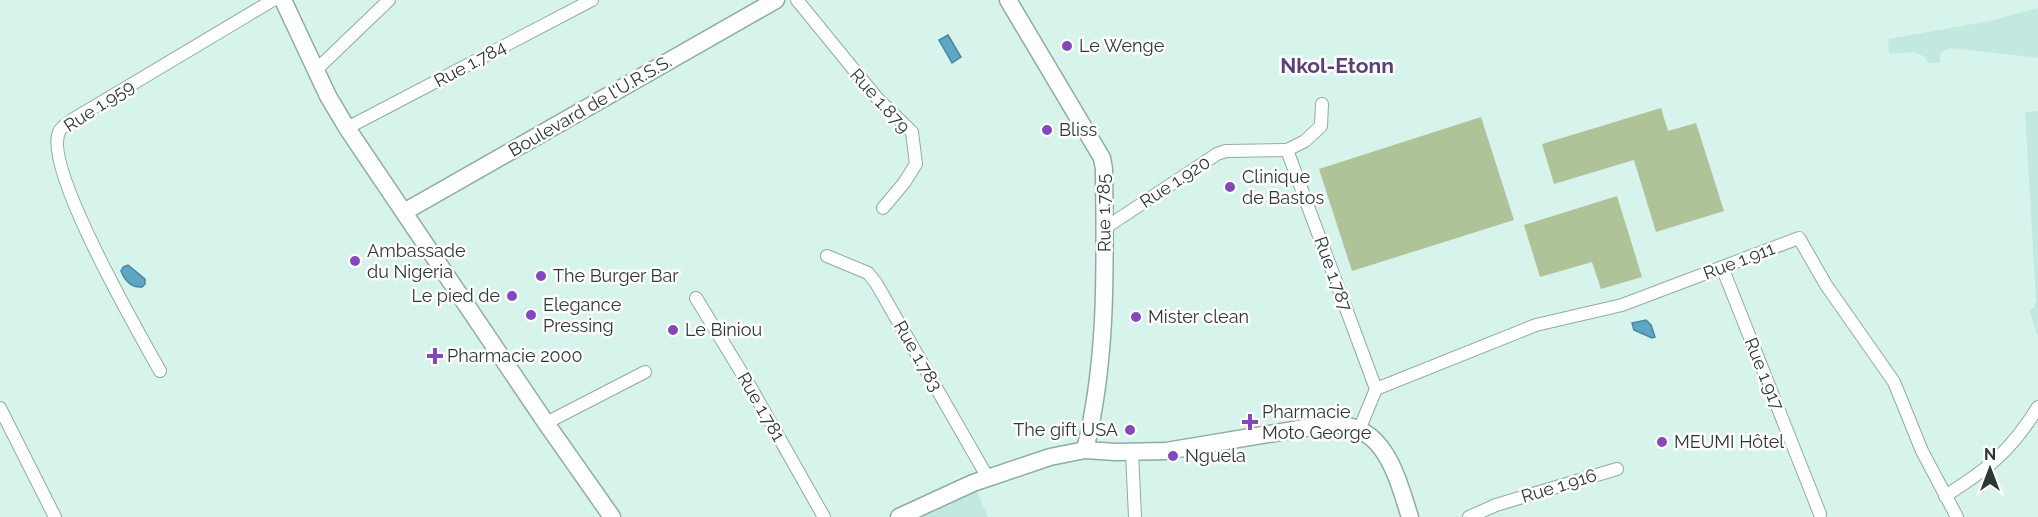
<svg xmlns="http://www.w3.org/2000/svg" width="2038" height="517" font-family="Raleway,sans-serif">
<style>
.built{fill:#c3e8df}
.green{fill:#b0c298}
.water{fill:#5ca6c6;stroke:#4e859a;stroke-width:1.5}
.lines{fill:none;stroke-linecap:round;stroke-linejoin:round}
.street-casing{stroke:#90aba4;stroke-width:14}
.secondary-casing{stroke:#90aba4;stroke-width:19}
.street{stroke:#fff;stroke-width:12}
.secondary{stroke:#fff;stroke-width:16}
.poi-dot{fill:#8448be;stroke:#fff;stroke-width:2}
.labels{text-anchor:middle;stroke-width:5;stroke-linejoin:round;paint-order:stroke}
.poi-label{font-size:18px;fill:#2d3835;stroke:#fff;text-anchor:start}
.street-label{font-size:18px;fill:#2d3835;stroke:#fff}
.quarter-label{font-size:21px;font-weight:bold;fill:#5b3f7b;stroke:#fff}
</style>
<rect width="100%" height="100%" fill="#d7f4ec"/>
<g class="built">
<path d="M2038,8V58L1951,48L1941,52L1940,62L1937,63H1928L1925,57L1915,52L1889,54L1888,39L1990,21Z"/>
<path d="M2038,111V334L2037,335L2030,311L2034,307L2036,301L2025,112Z"/>
<path d="M974,486L988,517H912Z"/>
</g>
<g class="green">
<path d="M1661,108L1668,131L1696,123L1724,211L1656,232L1634,160L1554,184L1542,144Z"/>
<path d="M1481,117L1514,220L1352,271L1319,169Z"/>
<path d="M1617,196L1642,277L1601,289L1592,262L1540,277L1524,225Z"/>
</g>
<g class="water">
<path d="M948,35L961,57L952,63L939,40Z"/>
<path d="M128,265L145,279V284L142,287C131,288 125,281 121,271L123,267Z"/>
<path d="M1646,320L1651,325L1655,337L1652,338L1634,330L1632,323Z"/>
</g>
<g class="lines">
<g class="street-casing">
<g id="street">
<path d="M797,0L877,98L912,132L916,164L904,183L883,208"/>
<path d="M315,71L389,0"/>
<path d="M1322,104L1321,126L1305,141L1287,150L1376,389"/>
<path d="M347,128L592,0"/>
<path d="M1105,228L1217,154L1226,151L1287,150"/>
<path d="M827,256L868,273L876,283L988,478"/>
<path d="M1722,267L1820,514"/>
<path d="M696,298L751,388L824,517"/>
<path d="M160,371C139,333 43,168 59,132C61,127 68,123 72,120L273,0"/>
<path d="M1376,389L1536,325L1622,305L1799,238L1826,285L1894,382L1922,451L1957,517"/>
<path d="M0,408L55,517"/>
<path d="M546,423L645,372"/>
<path d="M1359,430L1376,389"/>
<path d="M1132,452L1135,517"/>
<path d="M1945,496C1988,469 2011,451 2038,407"/>
<path d="M1469,517L1496,505L1617,469"/>
</g>
</g>
<g class="secondary-casing">
<g id="secondary">
<path d="M283,0L328,96L347,128L546,423L612,517"/>
<path d="M1008,0L1102,158L1104,169C1105,263 1108,358 1085,450"/>
<path d="M404,212L776,0"/>
<path d="M899,517L973,483L1050,457L1085,450L1116,452L1166,451L1317,426C1325,426 1333,424 1341,425C1387,429 1398,481 1410,517"/>
</g>
</g>
<use href="#street" class="street"/>
<use href="#secondary" class="secondary"/>
</g>
<g class="poi-dot">
<circle cx="1067" cy="46" r="6"/>
<circle cx="1047" cy="130" r="6"/>
<circle cx="1230" cy="187" r="6"/>
<circle cx="355" cy="261" r="6"/>
<circle cx="541" cy="276" r="6"/>
<circle cx="512" cy="296" r="6"/>
<circle cx="531" cy="315" r="6"/>
<circle cx="1136" cy="317" r="6"/>
<circle cx="673" cy="330" r="6"/>
<path d="M432 347h6v6h6v6h-6v6h-6v-6h-6v-6h6z"/>
<path d="M1247 413h6v6h6v6h-6v6h-6v-6h-6v-6h6z"/>
<circle cx="1130" cy="430" r="6"/>
<circle cx="1662" cy="442" r="6"/>
<circle cx="1173" cy="456" r="6"/>
</g>
<g class="labels">
<g class="poi-label">
<text x="1079" y="52">Le Wenge</text>
<text x="1059" y="136">Bliss</text>
<text x="1242" y="183">Clinique<tspan x="1242" dy="21">de Bastos</tspan></text>
<text x="367" y="257">Ambassade<tspan x="367" dy="21">du Nigeria</tspan></text>
<text x="553" y="282">The Burger Bar</text>
<text x="500" y="302" text-anchor="end">Le pied de</text>
<text x="543" y="311">Elegance<tspan x="543" dy="21">Pressing</tspan></text>
<text x="1148" y="323">Mister clean</text>
<text x="685" y="336">Le Biniou</text>
<text x="447" y="362">Pharmacie 2000</text>
<text x="1262" y="418">Pharmacie<tspan x="1262" dy="21">Moto George</tspan></text>
<text x="1118" y="436" text-anchor="end">The gift USA</text>
<text x="1674" y="448">MEUMI Hôtel</text>
<text x="1185" y="462">Nguela</text>
</g>
<g class="street-label">
<text transform="translate(470 64) rotate(-28)" y="6">Rue 1.784</text>
<text transform="translate(880 101) rotate(48)" y="6">Rue 1.879</text>
<text transform="translate(99 106) rotate(-33)" y="6">Rue 1.959</text>
<text transform="translate(590 106) rotate(-30)" y="6">Boulevard de l'U.R.S.S.</text>
<text transform="translate(1175 182) rotate(-33)" y="6">Rue 1.920</text>
<text transform="translate(1104 213) rotate(-91)" y="6">Rue 1.785</text>
<text transform="translate(1739 261) rotate(-21)" y="6">Rue 1.911</text>
<text transform="translate(1333 274) rotate(70)" y="6">Rue 1.787</text>
<text transform="translate(918 356) rotate(60)" y="6">Rue 1.783</text>
<text transform="translate(1764 374) rotate(68)" y="6">Rue 1.917</text>
<text transform="translate(761 407) rotate(60)" y="6">Rue 1.781</text>
<text transform="translate(1559 486) rotate(-17)" y="6">Rue 1.916</text>
</g>
<g class="quarter-label">
<text x="1337" y="73">Nkol-Etonn</text>
</g>
</g>
<g transform="translate(1990 469)" stroke="#ffffff" stroke-width="4.5" paint-order="stroke">
<path d="M0-4.5L10 22L0 15L-10 22Z" fill="#2d3835"/>
<text y="-9" font-size="16" font-weight="bold" text-anchor="middle" fill="#2d3835">N</text>
</g>
</svg>
